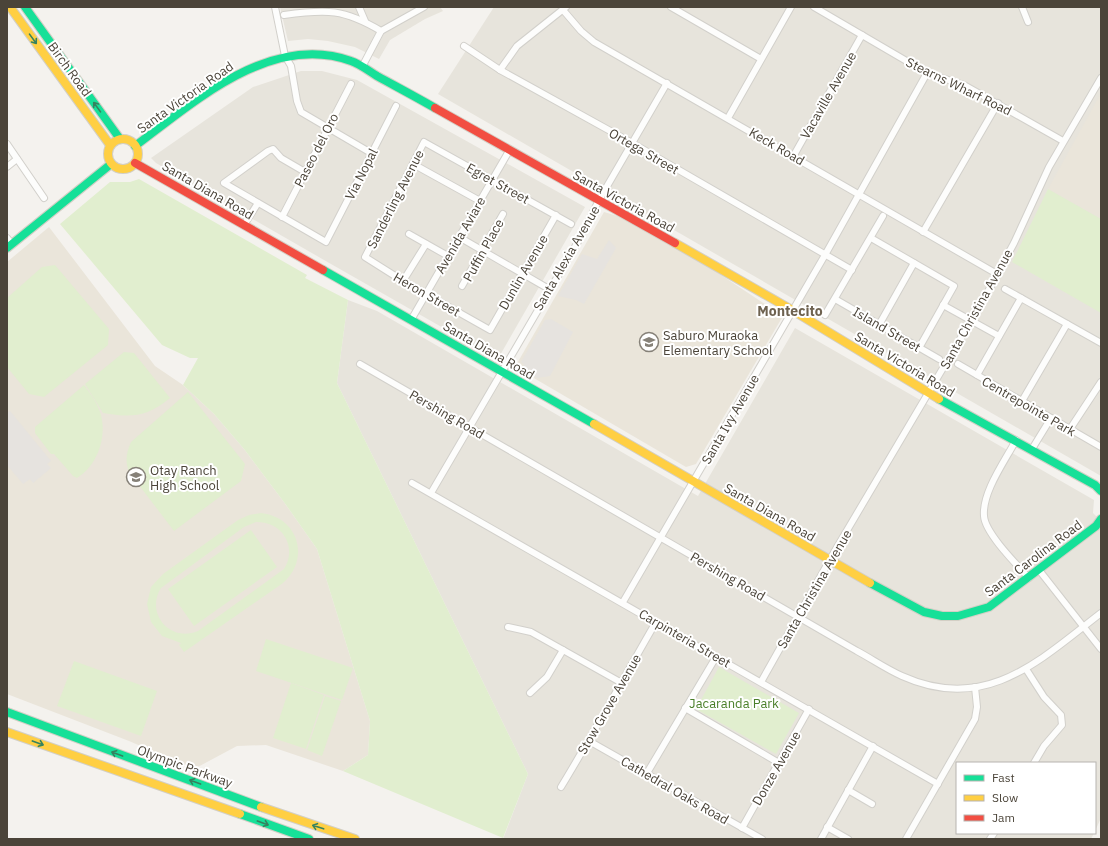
<svg xmlns="http://www.w3.org/2000/svg" width="1108" height="846" font-family="'IBM Plex Sans',sans-serif">
<style>
.residential{fill:#e7e4dc}
.education{fill:#eae5da}
.green{fill:#e1eecf;fill-rule:evenodd}
.parking{fill:#e6e3df}
.lines{fill:none;stroke-linecap:round;stroke-linejoin:round}
.street-casing{stroke:#d2d0cb;stroke-width:8}
.fast-casing{stroke:#d3cfc5;stroke-width:10}
.slow-casing{stroke:#d3cfc5;stroke-width:10}
.jam-casing{stroke:#d3cfc5;stroke-width:10}
.street{stroke:#fdfdfc;stroke-width:6}
.fast{stroke:#16e098;stroke-width:8}
.slow{stroke:#ffcf43;stroke-width:8}
.jam{stroke:#f24e42;stroke-width:8}
.oneway{stroke:#36825f}
.labels{text-anchor:middle;stroke-width:4;stroke-linejoin:round;paint-order:stroke}
.street-label{font-size:13px;fill:#4b4439;stroke:#fff}
.poi-label{font-size:13px;fill:#4b4439;stroke:#fff;text-anchor:start}
.park-label{font-size:13px;fill:#4a7f2a;stroke:#fff}
.neighbourhood-label{font-size:14px;font-weight:bold;fill:#6e6250;stroke:#fff}
</style>
<rect width="100%" height="100%" fill="#f4f2ee"/>
<g class="residential">
<path d="M280,7H440L443,11L425,19L390,40L379,59L355,47L328,41L308,39L288,41Z"/>
<path d="M494,7H1101V476L438,94Z"/>
<path d="M301,71H322L357,80L585,207L499,357L496,358L324,260L204,191L156,163L151,158L253,87Z"/>
<path d="M348,300L377,311L698,496L795,328L1094,500L1093,513L1101,521V818L1095,831V763H957V833H1094L1091,839H503L528,774L337,383Z"/>
</g>
<g class="education">
<path d="M1101,93V219L1048,189Z"/>
<path d="M604,212L644,224L783,316L696,464L686,467L515,367Z"/>
<path d="M49,227L155,366L183,385L214,414L244,449L286,505L317,549L370,721L368,755L343,771L266,745L237,746L194,769L129,741L7,694V262Z"/>
</g>
<g class="green">
<path d="M139,179L307,275L305,278L348,300L337,383L528,774L503,838L343,771L368,755L370,721L317,549L286,505L244,449L214,414L183,385L198,358H190L162,345L60,224L110,182H130Z"/>
<path d="M1048,189L1101,219V313L1012,262Z"/>
<path d="M55,265L109,329L108,345L44,397L29,394L7,367V298L42,267Z"/>
<path d="M124,352L134,353L170,398C147,417 131,418 103,413L85,384Z"/>
<path d="M84,385C91,394 98,404 101,415C107,438 97,466 77,478L73,476L54,454H51L35,433V427Z"/>
<path d="M188,392L245,464L241,481L174,531L129,472C125,461 126,453 131,442Z"/>
<path d="M261,513C298,517 311,558 283,583L184,652L179,645L181,643L162,636L151,622L147,604L151,587L163,574L238,520L249,515ZM256,522C282,521 298,547 284,569L198,631C170,643 145,613 161,588L244,527Z"/>
<path d="M251,530L277,567L194,626L168,589Z"/>
<path d="M266,639L353,668L342,700L256,671Z"/>
<path d="M74,661L157,691L141,736L57,706Z"/>
<path d="M719,667L799,713L776,754L696,709Z"/>
<path d="M291,683L324,695L306,749L273,738Z"/>
<path d="M325,696L341,701L322,756L307,750Z"/>
</g>
<g class="parking">
<path d="M609,240L616,248L584,304L576,300L558,296L582,254L597,259Z"/>
<path d="M551,319L573,332L550,376L537,378L525,371L523,367L524,364L521,362L545,320Z"/>
<path d="M10,411L51,461L47,464L51,468L33,483L30,479L23,484L7,465V413Z"/>
</g>
<g class="lines">
<g class="street-casing">
<g id="street">
<path d="M275,7L285,56L291,66L297,101L301,112L371,153"/>
<path d="M359,7L365,21"/>
<path d="M671,7L761,59"/>
<path d="M814,7L927,73L964,85L1063,141"/>
<path d="M1022,7L1028,22"/>
<path d="M563,10L581,31L594,42L997,274"/>
<path d="M284,15C327,9 344,9 381,31"/>
<path d="M464,46L500,70L632,143L852,270"/>
<path d="M362,67L381,31L424,7"/>
<path d="M500,70L517,46L566,7"/>
<path d="M728,118L791,7"/>
<path d="M7,144L44,198"/>
<path d="M794,155L862,35"/>
<path d="M413,164L480,201"/>
<path d="M7,167L17,159"/>
<path d="M305,172L281,158L273,149L268,151L224,183L326,242L396,106"/>
<path d="M556,215L490,330L403,281L365,257L424,142L571,224"/>
<path d="M282,217L351,84"/>
<path d="M244,225L258,203"/>
<path d="M923,232L998,103"/>
<path d="M409,234L448,256"/>
<path d="M459,237L549,289"/>
<path d="M7,238L12,244"/>
<path d="M871,238L954,286L919,348"/>
<path d="M403,281L426,244"/>
<path d="M462,286L503,214"/>
<path d="M1005,289L1101,343"/>
<path d="M835,299L939,359"/>
<path d="M943,305L999,336"/>
<path d="M825,315L883,216"/>
<path d="M411,320L509,151"/>
<path d="M879,325L914,263"/>
<path d="M360,364L857,651C872,659 886,669 902,676C986,714 1040,660 1101,613"/>
<path d="M958,364L1101,447"/>
<path d="M977,375L1021,298"/>
<path d="M1022,401L1067,324"/>
<path d="M1070,429L1101,382"/>
<path d="M1016,440C1005,461 982,492 984,516C985,533 1017,565 1029,578"/>
<path d="M1032,449L1051,418"/>
<path d="M412,483L938,784"/>
<path d="M431,493L579,240L599,200L667,83"/>
<path d="M1039,570L1101,649"/>
<path d="M623,602L825,255L927,73"/>
<path d="M508,627L531,632L620,682"/>
<path d="M1026,669L1044,697L1061,715L1062,725L1044,746L1034,763"/>
<path d="M761,682L836,549L985,297L1014,243L1049,167L1101,78"/>
<path d="M530,693L547,677L563,650"/>
<path d="M685,708L779,763"/>
<path d="M589,741L762,839"/>
<path d="M647,773L716,657"/>
<path d="M561,787C594,733 624,677 656,622"/>
<path d="M848,790L872,804"/>
<path d="M827,827L848,839"/>
<path d="M742,828L809,709"/>
<path d="M821,839L873,746"/>
<path d="M906,839L975,719L977,707L975,687"/>
<path d="M990,839L994,833"/>
</g>
</g>
<g class="fast-casing">
<g id="fast">
<path d="M25,7L120,139"/>
<path d="M135,146C194,102 271,32 351,61C360,64 369,71 377,76C397,87 416,97 435,108"/>
<path d="M7,248L111,164"/>
<path d="M323,270L594,424"/>
<path d="M939,399L1095,485L1101,491"/>
<path d="M870,583L924,612L942,616H958L989,607L1096,526L1101,519"/>
<path d="M7,712L261,807"/>
<path d="M240,814L309,839"/>
</g>
</g>
<g class="slow-casing">
<g id="slow">
<path d="M10,7L110,145"/>
<circle cx="123" cy="154" r="15"/>
<path d="M675,243L792,310L939,399"/>
<path d="M594,424L870,583"/>
<path d="M7,732L240,814"/>
<path d="M261,807L355,839"/>
</g>
</g>
<g class="jam-casing">
<g id="jam">
<path d="M435,108L675,243"/>
<path d="M135,163L323,270"/>
</g>
</g>
<use href="#street" class="street"/>
<use href="#fast" class="fast"/>
<use href="#slow" class="slow"/>
<use href="#jam" class="jam"/>
</g>
<defs><path id="oneway-shaft" d="M-6 0H5M1.5-3L5.5 0L1.5 3" fill="none" stroke-width="1.6" stroke-linecap="round" stroke-linejoin="round"/></defs>
<g class="oneway">
<use href="#oneway-shaft" transform="translate(33 39) rotate(54)"/>
<use href="#oneway-shaft" transform="translate(97 107) rotate(-126)"/>
<use href="#oneway-shaft" transform="translate(38 743) rotate(20)"/>
<use href="#oneway-shaft" transform="translate(117 754) rotate(-160)"/>
<use href="#oneway-shaft" transform="translate(195 782) rotate(-160)"/>
<use href="#oneway-shaft" transform="translate(263 823) rotate(20)"/>
<use href="#oneway-shaft" transform="translate(318 827) rotate(-162)"/>
</g>
<defs>
<g id="school-ring" transform="scale(1)"><circle r="9.5" fill="#fff" stroke="#868178" stroke-width="1.5"/><path d="M0-5L7-2L0 1L-7-2ZM-4 1L0 2.5L4 1V4Q0 6-4 4Z" fill="#868178"/></g>
</defs>
<g fill-rule="evenodd">
<use href="#school-ring" x="649" y="342"/>
<use href="#school-ring" x="136" y="477"/>
</g>
<g class="labels">
<g class="street-label">
<text transform="translate(70 69) rotate(54)" y="5">Birch Road</text>
<text transform="translate(959 86) rotate(26)" y="5">Stearns Wharf Road</text>
<text transform="translate(828 95) rotate(-60)" y="5">Vacaville Avenue</text>
<text transform="translate(185 97) rotate(-35)" y="5">Santa Victoria Road</text>
<text transform="translate(777 146) rotate(30)" y="5">Keck Road</text>
<text transform="translate(316 150) rotate(-63)" y="5">Paseo del Oro</text>
<text transform="translate(644 151) rotate(30)" y="5">Ortega Street</text>
<text transform="translate(361 174) rotate(-63)" y="5">Via Nopal</text>
<text transform="translate(498 183) rotate(29)" y="5">Egret Street</text>
<text transform="translate(208 190) rotate(30)" y="5">Santa Diana Road</text>
<text transform="translate(395 199) rotate(-63)" y="5">Sanderling Avenue</text>
<text transform="translate(624 201) rotate(29)" y="5">Santa Victoria Road</text>
<text transform="translate(460 235) rotate(-60)" y="5">Avenida Aviare</text>
<text transform="translate(483 250) rotate(-61)" y="5">Puffin Place</text>
<text transform="translate(566 258) rotate(-60)" y="5">Santa Alexia Avenue</text>
<text transform="translate(523 272) rotate(-60)" y="5">Dunlin Avenue</text>
<text transform="translate(427 294) rotate(30)" y="5">Heron Street</text>
<text transform="translate(976 309) rotate(-61)" y="5">Santa Christina Avenue</text>
<text transform="translate(887 329) rotate(30)" y="5">Island Street</text>
<text transform="translate(489 350) rotate(30)" y="5">Santa Diana Road</text>
<text transform="translate(905 364) rotate(31)" y="5">Santa Victoria Road</text>
<text transform="translate(1029 406) rotate(30)" y="5">Centrepointe Park</text>
<text transform="translate(447 414) rotate(30)" y="5">Pershing Road</text>
<text transform="translate(730 419) rotate(-60)" y="5">Santa Ivy Avenue</text>
<text transform="translate(770 512) rotate(30)" y="5">Santa Diana Road</text>
<text transform="translate(1033 558) rotate(-37)" y="5">Santa Carolina Road</text>
<text transform="translate(728 576) rotate(30)" y="5">Pershing Road</text>
<text transform="translate(814 589) rotate(-60)" y="5">Santa Christina Avenue</text>
<text transform="translate(685 638) rotate(30)" y="5">Carpinteria Street</text>
<text transform="translate(609 704) rotate(-60)" y="5">Stow Grove Avenue</text>
<text transform="translate(185 766) rotate(20)" y="5">Olympic Parkway</text>
<text transform="translate(776 768) rotate(-60)" y="5">Donze Avenue</text>
<text transform="translate(675 790) rotate(30)" y="5">Cathedral Oaks Road</text>
</g>
<g class="poi-label">
<text x="663" y="340">Saburo Muraoka<tspan x="663" dy="15">Elementary School</tspan></text>
<text x="150" y="475">Otay Ranch<tspan x="150" dy="15">High School</tspan></text>
</g>
<g class="park-label">
<text x="734" y="708">Jacaranda Park</text>
</g>
<g class="neighbourhood-label">
<text x="790" y="316">Montecito</text>
</g>
</g>
<rect width="1108" height="846" fill="none" stroke="#4b4439" stroke-width="16"/>
<rect x="956" y="762" width="140" height="72" fill="#ffffff" stroke="#b7b4b0"/>
<rect x="964" y="775" width="20" height="6" fill="#16e098" stroke="#b7b4b0"/>
<text x="992" y="782" font-size="12" fill="#4b4439">Fast</text>
<rect x="964" y="795" width="20" height="6" fill="#ffcf43" stroke="#b7b4b0"/>
<text x="992" y="802" font-size="12" fill="#4b4439">Slow</text>
<rect x="964" y="815" width="20" height="6" fill="#f24e42" stroke="#b7b4b0"/>
<text x="992" y="822" font-size="12" fill="#4b4439">Jam</text>
</svg>
